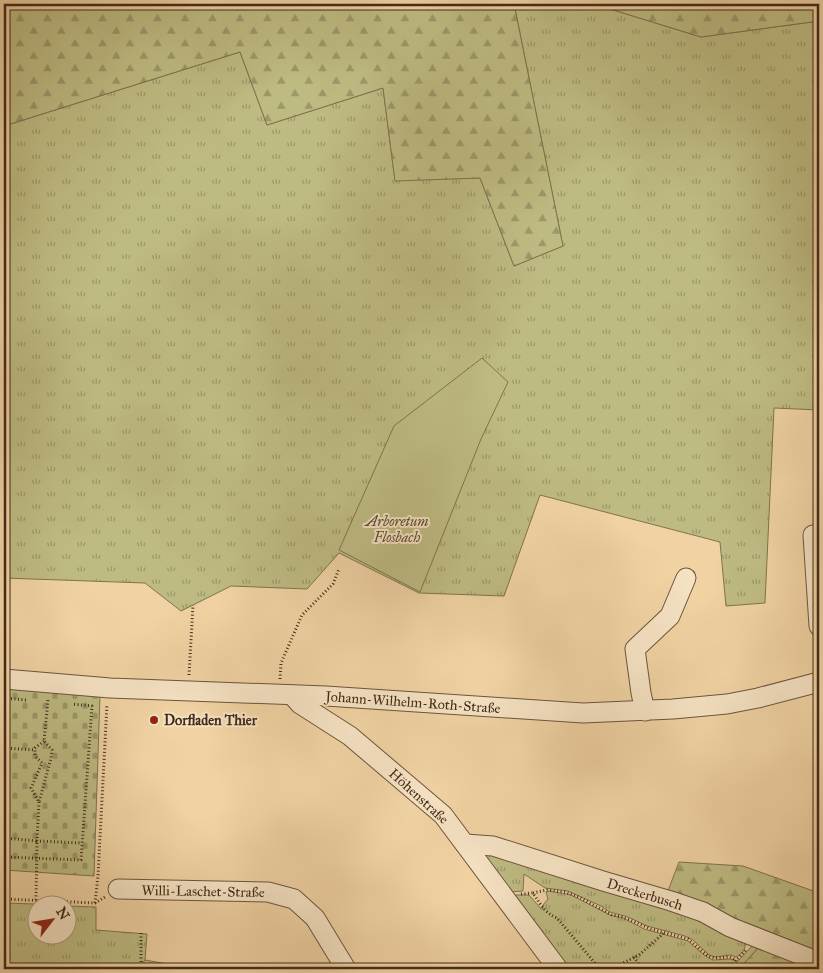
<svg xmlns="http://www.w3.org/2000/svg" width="823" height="973" font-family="'IM FELL Great Primer',serif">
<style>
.grass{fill:url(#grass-tufts);stroke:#80734e}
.forest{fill:url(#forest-firs);stroke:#80734e}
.cemetery{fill:url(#cemetery-stones);stroke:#80734e}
.garden{fill:#bebb82;stroke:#80734e}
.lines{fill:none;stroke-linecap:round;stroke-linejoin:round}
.minor-casing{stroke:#6d553c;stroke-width:21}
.path{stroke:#412b19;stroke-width:3;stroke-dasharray:1 2.5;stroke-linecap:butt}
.minor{stroke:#f5e2c3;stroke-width:19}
.poi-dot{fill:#8f2418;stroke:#f5e2c3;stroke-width:2}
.labels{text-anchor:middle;stroke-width:4;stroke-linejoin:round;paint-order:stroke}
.park-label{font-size:14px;font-style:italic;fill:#5a482e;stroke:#f5e2c3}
.street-label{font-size:14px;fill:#412b19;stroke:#f5e2c3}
.poi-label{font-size:14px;font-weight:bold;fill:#412b19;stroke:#f5e2c3;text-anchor:start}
</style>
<defs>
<pattern id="grass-tufts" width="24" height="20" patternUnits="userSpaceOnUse" patternTransform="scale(1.25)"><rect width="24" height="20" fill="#bebb82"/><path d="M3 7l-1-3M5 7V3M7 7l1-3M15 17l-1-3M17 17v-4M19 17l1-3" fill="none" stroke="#9c986a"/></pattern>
<pattern id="forest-firs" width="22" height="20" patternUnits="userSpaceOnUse" patternTransform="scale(1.25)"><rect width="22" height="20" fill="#bebb82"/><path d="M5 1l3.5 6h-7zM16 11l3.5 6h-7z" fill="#9c986a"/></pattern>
<pattern id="cemetery-stones" width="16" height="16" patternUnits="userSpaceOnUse" patternTransform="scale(1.25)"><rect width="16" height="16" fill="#bebb82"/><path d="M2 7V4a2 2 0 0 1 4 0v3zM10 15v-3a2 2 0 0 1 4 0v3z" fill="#9c986a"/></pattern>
</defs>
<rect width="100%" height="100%" fill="#f0d2a3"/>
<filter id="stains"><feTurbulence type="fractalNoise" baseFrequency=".004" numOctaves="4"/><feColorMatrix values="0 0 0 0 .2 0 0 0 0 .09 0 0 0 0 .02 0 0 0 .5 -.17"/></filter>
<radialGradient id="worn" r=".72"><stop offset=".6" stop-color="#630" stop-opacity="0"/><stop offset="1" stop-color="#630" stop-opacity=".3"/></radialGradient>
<g class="grass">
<path d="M514,4H594L701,37L819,21V410L774,408L765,603L726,606L720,542L540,495L504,596L419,593L339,553L307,589L231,586L181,611L145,583L4,578V126L240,52L267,125L383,88L395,180L480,178L514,266L563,246Z"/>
<path d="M486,852L693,912L745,943C746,949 742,954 736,957L731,955L715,957L709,955L693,940L685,936L647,926L628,917L610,912L601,906L568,891L545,888L524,874L523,891L510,892L483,857Z"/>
<path d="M549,891L571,895L610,915L623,918L644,929L688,941L704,955L713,960L730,959L738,961L753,945H761L739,969H566L513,895H529L542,910L543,905L548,899L546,892Z"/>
<path d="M4,903L64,905L38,906V936H68V906L96,907V930L147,934L145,960L137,969H4Z"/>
</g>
<g class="forest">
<path d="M4,4H514L563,246L514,266L480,178L395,181L383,88L267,125L240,52L4,126Z"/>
<path d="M594,4H819V21L701,37Z"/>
<path d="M679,862L743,866L819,893V969H739L761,945L666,896Z"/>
<path d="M145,960L195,969H137Z"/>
</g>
<path class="cemetery" d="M4,688L100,695L94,876L4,870Z"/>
<path class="garden" d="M482,358L508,382L481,439L420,592L339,550L394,426Z"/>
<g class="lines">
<g class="minor-casing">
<g id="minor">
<path d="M813,535L819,626"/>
<path d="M4,679L110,688L326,696L583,713L673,709L727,704L758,698L819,682"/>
<path d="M292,695L300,704L350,736L443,815L558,969"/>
<path d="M645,711L641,693L635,649L670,616L686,578"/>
<path d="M465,844L493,846L603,881L671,901L703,912L730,927L819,962"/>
<path d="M118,889L268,892L294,899L315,918L346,969"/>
</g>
</g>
<g class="path">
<path d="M189,675L193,605"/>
<path d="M280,679L281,663L302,615L333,584L339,569"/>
<path d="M4,698L26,700"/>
<path d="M44,741L35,748V756L42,763L31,788L39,802L51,758L52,750L44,741L48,700"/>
<path d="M4,748L35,750"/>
<path d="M39,802L37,841L82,843"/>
<path d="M4,838L37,841L36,901"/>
<path d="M4,857L81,860L92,706L72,704"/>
<path d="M533,893L547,890L565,892L579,897L612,915L623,917L651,929L688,939L708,956L715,958L730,957L736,960"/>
<path d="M521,894L533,893C540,904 545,913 557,918L600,969"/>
<path d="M4,899L95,903L105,897"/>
<path d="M95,903L98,876L107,704"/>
<path d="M141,933V969"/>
<path d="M634,957L642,969"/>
<path d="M611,969L639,955L665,932"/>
<path d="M728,969L746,950"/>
</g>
<use href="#minor" class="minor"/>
</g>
<circle class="poi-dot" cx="154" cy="720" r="5"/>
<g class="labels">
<g class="park-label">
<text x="397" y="526">Arboretum<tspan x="397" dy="16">Flosbach</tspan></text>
</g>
<g class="street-label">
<text transform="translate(413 702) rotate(4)" y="5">Johann-Wilhelm-Roth-Straße</text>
<text transform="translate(419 796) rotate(42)" y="5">Höhenstraße</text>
<text transform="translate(203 891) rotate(1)" y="5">Willi-Laschet-Straße</text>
<text transform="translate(645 894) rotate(17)" y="5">Dreckerbusch</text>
</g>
<g class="poi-label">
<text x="164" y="725">Dorfladen Thier</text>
</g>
</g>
<rect width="823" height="973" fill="none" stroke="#f0d2a3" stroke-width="20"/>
<rect x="5" y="5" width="813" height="963" fill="none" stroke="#412b19" stroke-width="2.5"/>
<rect x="10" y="10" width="803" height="953" fill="none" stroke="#412b19"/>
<g transform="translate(52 920) rotate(59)"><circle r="24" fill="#f5e2c3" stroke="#ad997f"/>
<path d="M0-4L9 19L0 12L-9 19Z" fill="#8f2418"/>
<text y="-8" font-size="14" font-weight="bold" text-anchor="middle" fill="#412b19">N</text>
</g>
<rect width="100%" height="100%" filter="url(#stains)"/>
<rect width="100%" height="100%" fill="url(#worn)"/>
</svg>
